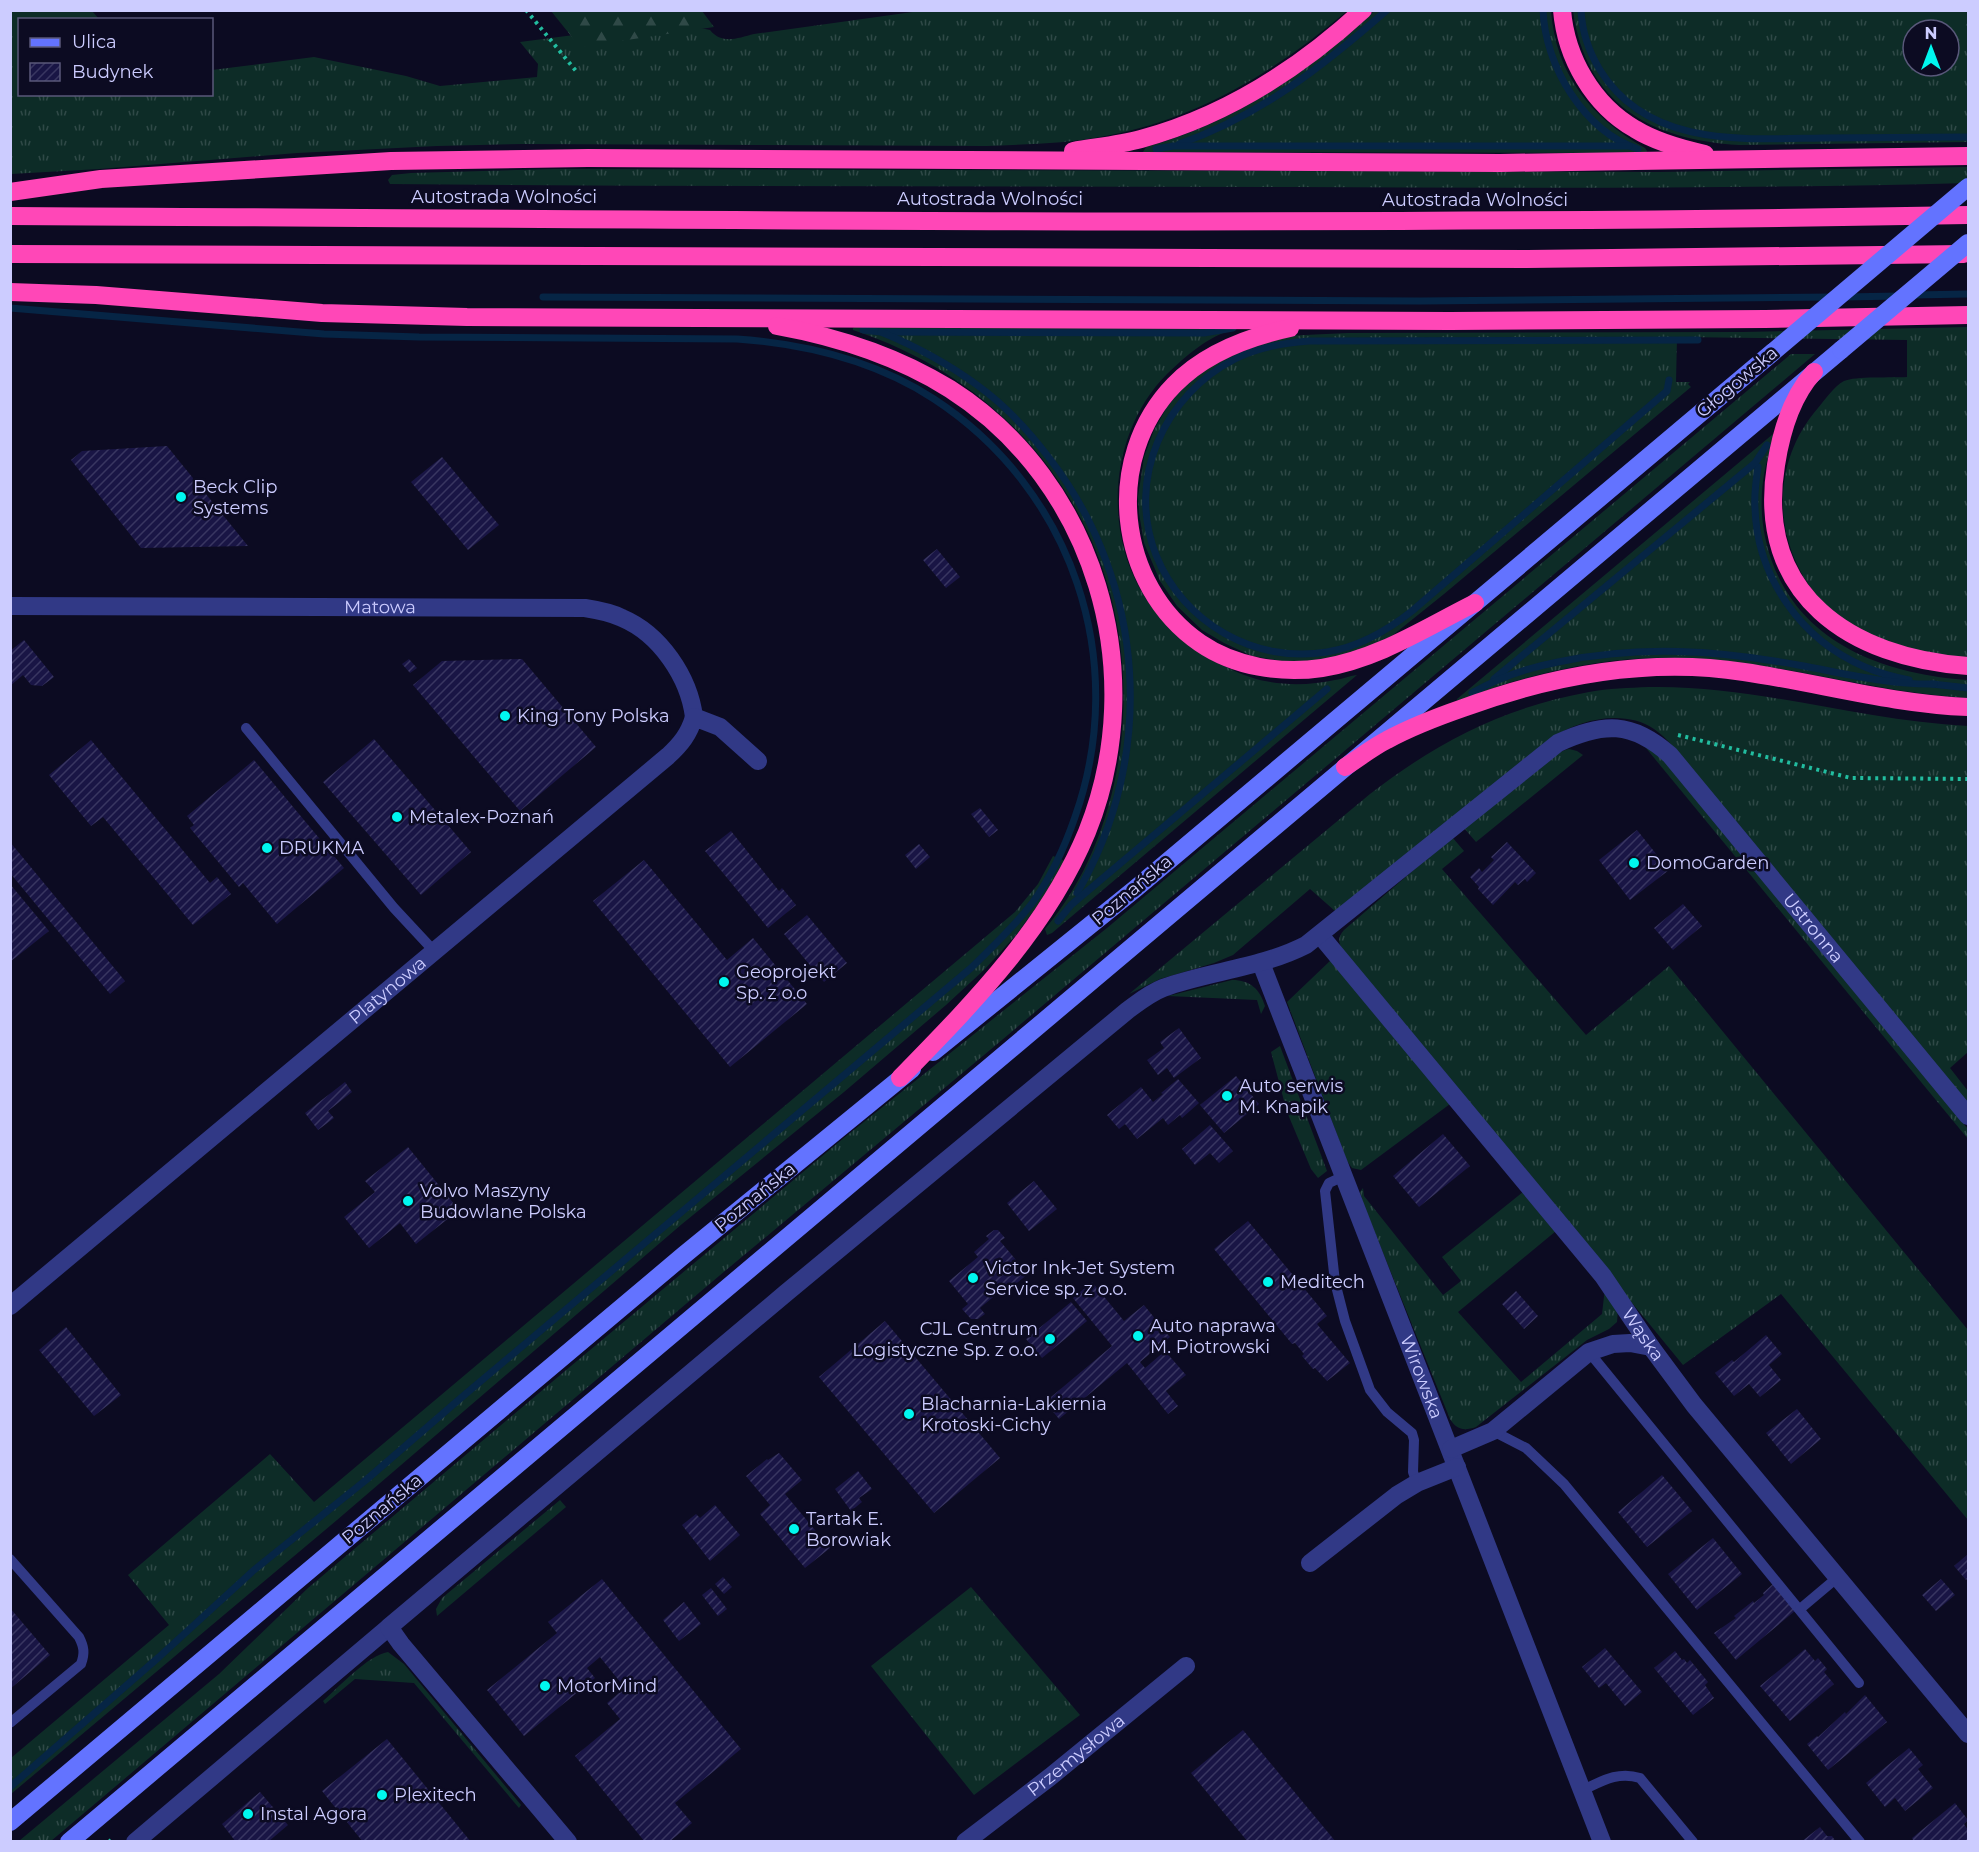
<svg xmlns="http://www.w3.org/2000/svg" width="1979" height="1852" font-family="Montserrat,sans-serif">
<style>
.grass{fill:url(#grass-tufts);fill-rule:evenodd}
.forest{fill:url(#forest-firs)}
.lines{fill:none;stroke-linecap:round;stroke-linejoin:round}
.stream{stroke:#062545;stroke-width:7}
.building{fill:url(#building-hatch)}
.path{stroke:#22bda0;stroke-width:4;stroke-dasharray:3 4.5;stroke-linecap:butt}
.lane{stroke:#313986;stroke-width:10}
.street{stroke:#313986;stroke-width:18}
.secondary{stroke:#6373ff;stroke-width:18}
.highway{stroke:#ff47b7;stroke-width:18}
.secondary-bridge{stroke:#6373ff;stroke-width:18}
.poi-dot{fill:#00f7ef;stroke:#0c0b22;stroke-width:2}
.labels{text-anchor:middle;stroke-width:5;stroke-linejoin:round;paint-order:stroke}
.street-label{font-size:18px;fill:#ccf;stroke:#0c0b22}
.poi-label{font-size:18px;fill:#ccf;stroke:#0c0b22;text-anchor:start}
</style>
<defs>
<pattern id="grass-tufts" width="24" height="20" patternUnits="userSpaceOnUse" patternTransform="scale(1.5)"><rect width="24" height="20" fill="#0d2c27"/><path d="M3 7l-1-3M5 7V3M7 7l1-3M15 17l-1-3M17 17v-4M19 17l1-3" fill="none" stroke="#2f4947"/></pattern>
<pattern id="forest-firs" width="22" height="20" patternUnits="userSpaceOnUse" patternTransform="scale(1.5)"><rect width="22" height="20" fill="#0d2c27"/><path d="M5 1l3.5 6h-7zM16 11l3.5 6h-7z" fill="#2f4947"/></pattern>
<pattern id="building-hatch" width="6" height="6" patternUnits="userSpaceOnUse" patternTransform="scale(1.5)"><rect width="6" height="6" fill="#191545"/><path d="M-1 1l2-2M0 6l6-6M5 7l2-2" fill="none" stroke="#393661"/></pattern>
</defs>
<rect width="100%" height="100%" fill="#0c0b22"/>
<g class="grass">
<path d="M927,10L1347,11C1276,71 1198,119 1105,136C1066,144 1026,144 986,146L522,144L437,146L297,153L99,169L11,174V11H92L99,19L20,20V94H212V70L314,57L406,76L440,86L537,77L538,64L520,42L574,35L700,28L710,30C722,45 738,38 754,34Z"/>
<path d="M1375,10L1551,11C1556,74 1590,117 1645,148L1647,151L1646,153L1143,152L1146,147C1236,122 1307,73 1375,10Z"/>
<path d="M1573,11H1968V142L1739,145C1651,140 1586,104 1573,11ZM1913,30H1949V66H1913Z"/>
<path d="M1968,167V183C1744,189 1519,188 1294,187C993,186 692,187 390,184L388,180L392,175L411,173L555,169L1659,172Z"/>
<path d="M858,325L1234,329C1207,337 1187,355 1167,374C1108,433 1101,538 1151,606C1175,638 1212,664 1250,677C1276,686 1308,686 1335,680C1343,679 1349,676 1357,675L1052,933L1047,935L1045,929C1089,877 1113,810 1121,743C1142,552 1034,390 853,330V328Z"/>
<path d="M1968,327V659C1926,653 1889,647 1851,625C1846,622 1840,619 1836,615C1774,562 1764,470 1818,408C1825,400 1834,386 1844,381C1856,376 1892,378 1907,377V340L1677,337L1676,382H1690L1688,384L1691,387L1444,594L1393,635L1374,646L1325,660L1294,663L1252,656L1224,643L1202,630L1177,606L1160,581L1144,543L1139,513L1138,497L1144,457L1154,430L1167,407L1186,384L1215,362L1283,336L1348,333L1743,332Z"/>
<path d="M1791,354H1815L990,1050L719,1276L51,1841H19L219,1674L308,1588L565,1371L845,1137L1107,928Z"/>
<path d="M1773,434H1776C1762,467 1758,502 1765,537C1786,637 1876,674 1968,680V698C1871,693 1778,660 1680,658C1625,656 1571,665 1519,680C1498,685 1478,695 1458,701L1457,699Z"/>
<path d="M1649,687C1757,685 1861,721 1968,726V1052L1950,1068L1968,1091V1106L1678,752C1671,744 1663,735 1654,729C1625,709 1580,719 1553,737L1335,911L1310,889L1233,955L1214,963L1160,979L1129,994L1370,794C1439,741 1503,708 1589,692C1609,688 1629,688 1649,687Z"/>
<path d="M1641,742L1666,762L1968,1129V1139Z"/>
<path d="M1569,749L1577,751L1583,755L1476,842L1464,828C1486,810 1545,754 1569,749Z"/>
<path d="M1452,837L1464,851L1442,869L1586,1035L1669,966L1968,1330V1520L1781,1294L1683,1365L1345,953C1339,945 1336,939 1344,930Z"/>
<path d="M1053,856L1065,861L1051,887L1016,935L985,969L946,1005L844,1092L682,1224L337,1520L11,1794V1758L169,1625L128,1575L270,1454L314,1502L1015,912L1038,884Z"/>
<path d="M1331,960L1450,1104L1361,1170L1352,1168L1347,1161L1287,1002Z"/>
<path d="M1232,980C1250,980 1260,989 1265,1006L1261,1014L1257,1000L1168,996Z"/>
<path d="M1280,1046L1327,1171L1318,1178L1311,1169L1287,1112L1271,1052Z"/>
<path d="M1363,1188L1364,1196L1443,1295L1461,1281L1442,1257L1523,1192L1556,1231L1458,1312L1521,1382L1602,1314L1605,1288L1618,1309L1617,1322L1609,1329L1587,1340L1476,1427C1464,1431 1457,1430 1450,1419L1363,1203L1360,1192Z"/>
<path d="M560,1500L566,1507L437,1616L436,1609L442,1598Z"/>
<path d="M971,1587L1080,1715L974,1795L871,1666Z"/>
<path d="M388,1652L404,1664L521,1805L519,1808L414,1683L355,1679L325,1704L323,1701C339,1687 368,1655 388,1652Z"/>
</g>
<g class="forest">
<path d="M551,11H702L714,27L580,47Z"/>
<path d="M1923,11H1968V50L1949,56V30H1940L1944,15Z"/>
</g>
<g class="lines">
<g class="stream">
<path d="M1543,10C1545,66 1584,131 1638,149"/>
<path d="M1581,10C1582,32 1589,52 1600,70C1648,148 1744,139 1823,138C1871,138 1920,137 1968,137"/>
<path d="M1179,144C1261,115 1322,67 1387,10"/>
<path d="M1156,149L1173,146H1629"/>
<path d="M1913,295L1968,294"/>
<path d="M543,297L1420,301L1833,297"/>
<path d="M1844,297L1899,296"/>
<path d="M10,308L324,334L419,337L737,339C807,344 874,360 934,399C1073,490 1130,661 1075,817C1065,846 1051,877 1033,902C1015,926 992,947 971,968L462,1397L366,1480L254,1570L159,1657L10,1787"/>
<path d="M863,330L881,332L1204,333L1233,328"/>
<path d="M881,332C915,346 947,363 977,385C1005,405 1029,431 1050,459C1146,584 1157,757 1077,893"/>
<path d="M1669,380L1667,391L1412,611C1388,630 1358,647 1327,652C1255,664 1183,623 1156,555C1126,479 1164,395 1235,359C1258,347 1283,343 1309,341L1698,340"/>
<path d="M1758,467C1756,480 1754,494 1755,508C1757,577 1801,640 1865,667C1879,673 1894,677 1909,680"/>
<path d="M1494,679L1755,463L1767,445"/>
<path d="M1932,684L1968,688"/>
<path d="M1472,693C1499,677 1527,668 1558,662C1640,645 1716,650 1798,665C1843,673 1888,685 1934,684"/>
<path d="M1058,921L1071,905L1327,689"/>
</g>
</g>
<g class="building">
<path d="M167,446L248,546L141,548L71,460L82,451Z"/>
<path d="M442,457L499,525L468,550L411,482Z"/>
<path d="M937,549L960,577L946,588L923,560Z"/>
<path d="M24,640L54,677L42,686L31,685L23,675L10,686V651Z"/>
<path d="M409,659L417,668L410,673L402,664Z"/>
<path d="M522,659L596,747L520,811L413,685L442,661Z"/>
<path d="M374,739L471,852L421,895L323,782Z"/>
<path d="M91,740L210,883L217,877L231,894L193,925L103,817L91,826L49,775Z"/>
<path d="M254,760L344,868L277,924L243,883L239,887L190,828L194,825L187,816Z"/>
<path d="M980,808L998,830L989,837L971,814Z"/>
<path d="M1637,830L1669,870L1630,900L1599,860Z"/>
<path d="M731,831L779,891L782,888L796,905L768,928L705,851Z"/>
<path d="M10,842L125,981L110,994L10,873Z"/>
<path d="M1507,842L1536,873L1527,882L1525,879L1518,885L1515,882L1493,905L1478,889L1479,887L1470,877L1479,868L1482,872L1494,860L1491,857Z"/>
<path d="M919,844L930,857L916,869L905,855Z"/>
<path d="M644,860L727,960L753,938L807,1004L730,1067L593,901Z"/>
<path d="M10,884L49,931L10,962Z"/>
<path d="M1683,904L1702,926L1673,950L1654,928Z"/>
<path d="M807,915L847,963L824,982L784,934Z"/>
<path d="M1179,1028L1201,1058L1174,1078L1167,1068L1158,1075L1147,1060L1164,1048L1160,1042Z"/>
<path d="M1236,1076L1259,1104L1224,1133L1200,1105Z"/>
<path d="M1178,1079L1199,1103L1182,1118L1180,1115L1168,1125L1163,1118L1137,1139L1125,1124L1119,1129L1107,1115L1141,1087L1153,1102L1163,1094L1161,1093Z"/>
<path d="M345,1082L352,1092L328,1111L334,1118L318,1130L305,1113Z"/>
<path d="M1210,1125L1233,1151L1219,1163L1210,1153L1195,1165L1182,1149Z"/>
<path d="M1443,1134L1470,1166L1419,1207L1393,1176Z"/>
<path d="M408,1147L459,1210L416,1244L400,1223L369,1248L344,1217L375,1192L365,1181Z"/>
<path d="M1034,1181L1057,1209L1029,1231L1007,1203Z"/>
<path d="M1248,1221L1327,1316L1317,1324L1350,1363L1327,1381L1315,1368L1313,1369L1302,1356L1304,1354L1295,1343L1292,1344L1214,1249Z"/>
<path d="M994,1230H998L1005,1238L1000,1241L1028,1274L1007,1291L1004,1288L980,1308L985,1314L978,1319H971L962,1309L968,1304L949,1281L978,1257L974,1252L989,1239L986,1236Z"/>
<path d="M1092,1282L1124,1321L1144,1305L1170,1337L1140,1362L1145,1368L1165,1351L1186,1375L1166,1391L1178,1406L1168,1414L1127,1363L1059,1419L1045,1402L1112,1346L1073,1298Z"/>
<path d="M1516,1291L1538,1316L1524,1329L1502,1304Z"/>
<path d="M1071,1302L1087,1321L1042,1358L1026,1339Z"/>
<path d="M885,1321L1000,1458L934,1513L819,1377Z"/>
<path d="M66,1327L121,1395L94,1416L39,1350Z"/>
<path d="M1766,1335L1782,1354L1769,1365L1781,1380L1760,1397L1749,1384L1734,1396L1715,1373L1732,1360L1734,1362Z"/>
<path d="M1797,1409L1821,1439L1791,1464L1766,1433Z"/>
<path d="M779,1453L802,1480L785,1494L830,1548L805,1568L760,1514L770,1505L746,1476L767,1459L768,1460Z"/>
<path d="M858,1471L872,1489L859,1498L862,1502L851,1511L835,1489Z"/>
<path d="M1662,1475L1692,1511L1647,1547L1618,1512Z"/>
<path d="M715,1505L740,1535L710,1561L682,1525L696,1514L700,1518Z"/>
<path d="M1713,1538L1742,1574L1697,1610L1668,1574Z"/>
<path d="M1968,1554V1578L1966,1580L1954,1566Z"/>
<path d="M723,1577L732,1587L724,1594L715,1584Z"/>
<path d="M602,1579L741,1749L675,1803L692,1823L669,1842H645L575,1756L620,1719L607,1703L625,1688L600,1657L587,1668L595,1678L524,1736L487,1690L557,1633L548,1622Z"/>
<path d="M1941,1579L1955,1595L1936,1611L1922,1595Z"/>
<path d="M1773,1584L1795,1611L1736,1660L1714,1633L1736,1618L1734,1616L1753,1601L1754,1603L1764,1595L1763,1593Z"/>
<path d="M711,1588L727,1609L718,1616L702,1595Z"/>
<path d="M684,1602L701,1624L679,1641L663,1620Z"/>
<path d="M10,1608L50,1655L10,1689Z"/>
<path d="M1605,1648L1642,1692L1625,1706L1606,1683L1599,1688L1582,1667Z"/>
<path d="M1805,1649L1815,1661L1818,1658L1827,1669L1824,1672L1834,1684L1790,1721L1760,1686Z"/>
<path d="M1675,1651L1682,1660L1684,1659L1687,1663L1690,1660L1708,1682L1705,1685L1714,1698L1693,1715L1654,1668Z"/>
<path d="M1865,1695L1887,1722L1828,1770L1807,1744L1817,1736L1818,1737L1845,1712L1846,1714Z"/>
<path d="M1243,1730L1336,1842H1248L1191,1773Z"/>
<path d="M387,1739L471,1842H363L322,1791Z"/>
<path d="M1909,1748L1923,1765L1918,1769L1933,1788L1905,1811L1895,1798L1885,1807L1866,1783Z"/>
<path d="M260,1792L288,1825L268,1842H236L222,1824Z"/>
<path d="M1955,1803L1968,1820L1964,1824L1968,1830V1842H1914L1912,1838Z"/>
<path d="M1820,1827L1827,1836H1832L1836,1842H1801Z"/>
</g>
<g class="lines">
<g class="path">
<path d="M526,10L576,71"/>
<path d="M1678,735L1851,778L1968,779"/>
<path d="M109,1842L111,1840"/>
</g>
<g class="lane">
<path d="M246,728L394,908L434,951"/>
<path d="M1344,1176L1329,1183L1325,1191L1335,1282L1345,1321L1370,1390L1387,1412L1412,1433L1414,1440L1413,1472L1417,1483"/>
<path d="M1589,1352L1859,1683"/>
<path d="M1493,1431L1526,1448L1564,1484L1860,1842"/>
<path d="M10,1559L79,1637C84,1647 85,1653 81,1664L10,1723"/>
<path d="M1800,1609L1838,1577"/>
<path d="M1583,1790C1602,1781 1618,1771 1640,1778L1693,1842"/>
</g>
<g class="street">
<path id="s1" d="M10,606L585,608C598,610 610,612 622,618C660,634 689,677 694,717"/>
<path id="s2" d="M1320,935L1603,1276L1651,1347L1694,1405L1968,1734"/>
<path id="s3" d="M1261,963L1602,1842"/>
<path id="s4" d="M10,1306L668,756C681,744 689,734 694,717L720,727L758,761"/>
<path d="M1451,1449L1493,1431L1589,1352L1613,1344L1630,1343L1651,1347"/>
<path d="M1310,1563L1397,1495L1417,1483L1457,1467"/>
<path d="M135,1842L389,1627"/>
<path id="s5" d="M568,1842L401,1644L389,1627L786,1293L1128,1010C1139,1002 1150,993 1163,988C1210,971 1261,968 1306,945L1558,743C1603,722 1632,721 1670,755L1968,1116"/>
<path id="s6" d="M965,1842L1050,1777L1186,1666"/>
</g>
<g class="secondary">
<path d="M933,1052L1135,889L1773,352"/>
<path d="M10,1822L684,1255L912,1069"/>
<path d="M69,1842L1841,350"/>
</g>
<g class="highway">
<path d="M1562,10C1566,58 1593,105 1635,129C1656,142 1682,149 1705,154"/>
<path d="M1073,151C1096,147 1119,145 1141,139C1226,116 1299,69 1363,10"/>
<path d="M10,192L101,179L391,161L588,158L1500,163L1968,156"/>
<path d="M10,216C663,219 1316,227 1968,215"/>
<path d="M10,254L1527,259L1964,254"/>
<path d="M10,292L96,295L322,313L467,317L1450,321L1765,319L1968,315"/>
<path d="M777,326C838,337 897,356 950,389C1096,482 1151,673 1087,832C1047,929 972,1004 900,1078"/>
<path d="M1290,328C1248,337 1205,353 1174,385C1103,458 1116,585 1200,643C1235,667 1281,674 1322,668C1378,659 1425,628 1475,603"/>
<path d="M1814,372C1792,396 1781,433 1776,465C1755,595 1851,658 1968,666"/>
<path d="M1345,767C1359,758 1373,747 1387,740C1411,727 1437,717 1463,708C1553,675 1648,657 1744,672C1819,683 1892,704 1968,707"/>
</g>
<g class="secondary-bridge">
<path d="M1841,350L1968,243"/>
<path d="M1773,352L1968,187"/>
</g>
</g>
<g class="poi-dot">
<circle cx="181" cy="497" r="6"/>
<circle cx="505" cy="716" r="6"/>
<circle cx="397" cy="817" r="6"/>
<circle cx="267" cy="848" r="6"/>
<circle cx="1634" cy="863" r="6"/>
<circle cx="724" cy="982" r="6"/>
<circle cx="1227" cy="1096" r="6"/>
<circle cx="408" cy="1201" r="6"/>
<circle cx="973" cy="1278" r="6"/>
<circle cx="1268" cy="1282" r="6"/>
<circle cx="1138" cy="1336" r="6"/>
<circle cx="1050" cy="1339" r="6"/>
<circle cx="909" cy="1414" r="6"/>
<circle cx="794" cy="1529" r="6"/>
<circle cx="545" cy="1686" r="6"/>
<circle cx="382" cy="1795" r="6"/>
<circle cx="248" cy="1814" r="6"/>
</g>
<g class="labels">
<g class="street-label">
<text x="504" y="203">Autostrada Wolności</text>
<text x="990" y="205">Autostrada Wolności</text>
<text x="1475" y="206">Autostrada Wolności</text>
<text transform="translate(1737 382) rotate(-40)" y="6">Głogowska</text>
<text dy="6" stroke="none"><textPath href="#s1" startOffset="370">Matowa</textPath></text>
<text transform="translate(1132 890) rotate(-40)" y="6">Poznańska</text>
<text dy="6" stroke="none"><textPath href="#s5" startOffset="2103">Ustronna</textPath></text>
<text dy="6" stroke="none"><textPath href="#s4" startOffset="492">Platynowa</textPath></text>
<text transform="translate(755 1197) rotate(-39)" y="6">Poznańska</text>
<text dy="6" stroke="none"><textPath href="#s2" startOffset="514">Wąska</textPath></text>
<text dy="6" stroke="none"><textPath href="#s3" startOffset="444">Wirowska</textPath></text>
<text transform="translate(382 1509) rotate(-40)" y="6">Poznańska</text>
<text dy="6" stroke="none"><textPath href="#s6" startOffset="141">Przemysłowa</textPath></text>
</g>
<g class="poi-label">
<text x="193" y="493">Beck Clip<tspan x="193" dy="21">Systems</tspan></text>
<text x="517" y="722">King Tony Polska</text>
<text x="409" y="823">Metalex-Poznań</text>
<text x="279" y="854">DRUKMA</text>
<text x="1646" y="869">DomoGarden</text>
<text x="736" y="978">Geoprojekt<tspan x="736" dy="21">Sp. z o.o</tspan></text>
<text x="1239" y="1092">Auto serwis<tspan x="1239" dy="21">M. Knapik</tspan></text>
<text x="420" y="1197">Volvo Maszyny<tspan x="420" dy="21">Budowlane Polska</tspan></text>
<text x="985" y="1274">Victor Ink-Jet System<tspan x="985" dy="21">Service sp. z o.o.</tspan></text>
<text x="1280" y="1288">Meditech</text>
<text x="1150" y="1332">Auto naprawa<tspan x="1150" dy="21">M. Piotrowski</tspan></text>
<text x="1038" y="1335" text-anchor="end">CJL Centrum<tspan x="1038" dy="21">Logistyczne Sp. z o.o.</tspan></text>
<text x="921" y="1410">Blacharnia-Lakiernia<tspan x="921" dy="21">Krotoski-Cichy</tspan></text>
<text x="806" y="1525">Tartak E.<tspan x="806" dy="21">Borowiak</tspan></text>
<text x="557" y="1692">MotorMind</text>
<text x="394" y="1801">Plexitech</text>
<text x="260" y="1820">Instal Agora</text>
</g>
</g>
<rect width="1979" height="1852" fill="none" stroke="#ccccff" stroke-width="24"/>
<rect x="18" y="18" width="195" height="78" fill="#0c0b22" stroke="#59587a" stroke-width="1.5"/>
<rect x="30" y="38" width="30" height="9" fill="#6373ff" stroke="#59587a" stroke-width="1.5"/>
<text x="72" y="48" font-size="18" fill="#ccccff">Ulica</text>
<rect x="30" y="63" width="30" height="18" fill="url(#building-hatch)" stroke="#59587a" stroke-width="1.5"/>
<text x="72" y="78" font-size="18" fill="#ccccff">Budynek</text>
<g transform="translate(1931 48)"><circle r="28" fill="#0c0b22" stroke="#59587a" stroke-width="1.5"/>
<path d="M0-4.5L10 22L0 15L-10 22Z" fill="#00f7ef"/>
<text y="-9" font-size="16" font-weight="bold" text-anchor="middle" fill="#ccccff">N</text>
</g>
</svg>
